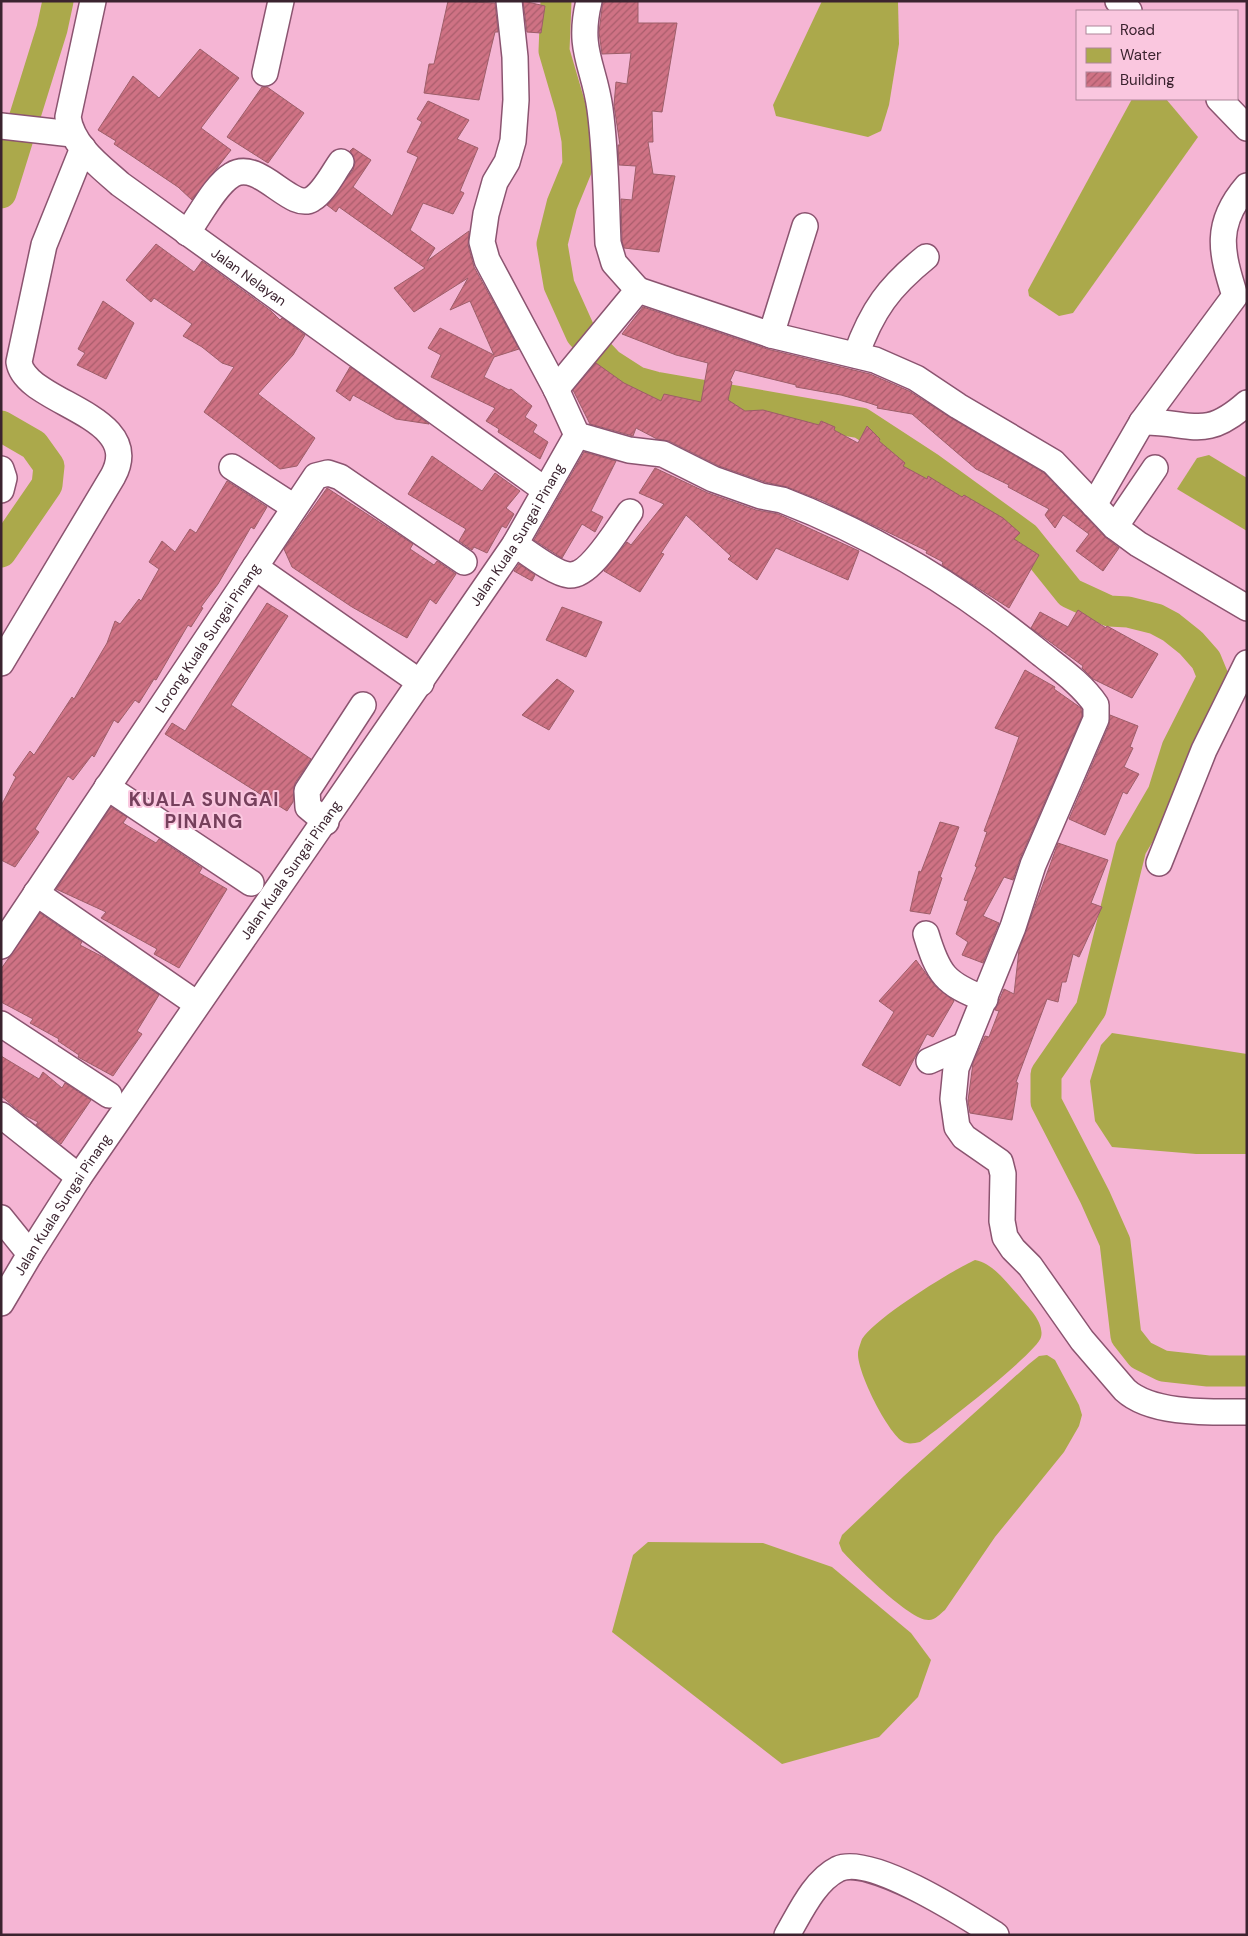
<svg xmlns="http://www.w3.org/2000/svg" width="1248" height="1936" font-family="'DM Sans',sans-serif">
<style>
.water{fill:#aba94b}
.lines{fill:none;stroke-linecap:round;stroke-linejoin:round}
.river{stroke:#aba94b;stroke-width:31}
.building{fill:url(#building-hatch);stroke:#9d5e69}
.minor-casing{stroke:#8b5470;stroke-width:28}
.minor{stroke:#fff;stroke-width:25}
.labels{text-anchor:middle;stroke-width:4;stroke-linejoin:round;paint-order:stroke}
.street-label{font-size:14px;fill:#3b232f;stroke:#fac7df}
.district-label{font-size:19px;font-weight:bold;letter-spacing:1px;fill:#76405c;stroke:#fac7df}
</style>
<defs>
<pattern id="building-hatch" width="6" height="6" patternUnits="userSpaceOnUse" patternTransform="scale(1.25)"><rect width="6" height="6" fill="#cf7284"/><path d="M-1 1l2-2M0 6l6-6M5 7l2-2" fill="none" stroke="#a95d6c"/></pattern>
</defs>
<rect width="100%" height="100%" fill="#f5b5d4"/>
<g class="water">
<path d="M822,1H898L899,44L889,105L881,131L868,137L776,116L773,105Z"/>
<path d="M1132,99H1166L1198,137L1073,313L1059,316L1029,296L1028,290Z"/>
<path d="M1209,455L1247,478V531L1177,489L1197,458Z"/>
<path d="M1112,1033L1247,1054V1154H1196L1112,1147L1095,1121L1090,1081L1101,1045Z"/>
<path d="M975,1260C994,1264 1005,1281 1018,1295C1026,1305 1045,1322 1041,1337C1038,1352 938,1429 920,1442C914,1443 908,1445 902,1441C887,1431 857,1372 858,1353C858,1350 861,1342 862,1339C875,1318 951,1271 975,1260Z"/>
<path d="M1047,1355L1055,1360L1079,1405L1082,1415L1079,1426L1064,1452L995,1537L945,1610C940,1614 935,1620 929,1620C910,1621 856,1566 842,1551L839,1543L842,1535L904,1476L1029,1364L1039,1356Z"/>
<path d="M648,1542L763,1543L832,1567L911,1633L931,1660L918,1697L879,1737L782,1764L612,1632L633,1555Z"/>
</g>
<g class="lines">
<g class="river">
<path d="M556,1L554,51L571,109L577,140L578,165L562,204L552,244L559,285L581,334L609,364L637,382L655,387L861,423L930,468L1025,537L1070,593L1109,611L1128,612L1156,619L1171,627L1191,643L1206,660L1213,677L1177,748L1163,793L1131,848L1091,1009L1046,1074V1102L1095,1197L1115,1242L1126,1336L1141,1355L1163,1366L1208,1371H1247"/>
<path d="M1,193L52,29L58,1"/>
<path d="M1,426L34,445L49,466L47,485L1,552"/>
</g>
</g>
<g class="building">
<path d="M448,1L495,3L498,32H495L491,48L479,100L424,93L429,64H434Z"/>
<path d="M523,1L545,6L541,33L527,32Z"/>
<path d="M603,1H638V23H677L662,112L652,111L653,142H648L653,174L675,176L659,252L624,248L622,241L621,199L632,200L636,166L619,165L618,145H620L614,105L616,82L627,84L631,53L602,54L599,32Z"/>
<path d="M200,49L239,78L201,128L231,150L192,200L178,187L114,144L116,141L98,130L133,76L159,98Z"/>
<path d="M262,87H267L304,113L268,163L227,137Z"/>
<path d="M428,101L469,120L457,139L478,148L460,191L464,193L453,214L423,203L410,230L435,248L427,261L469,231L468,245L474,267L519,349L494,357L484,377L509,390L511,389L532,406L525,417L537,425L533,432L548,442L540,459L498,432L499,429L486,421L495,408L431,377L441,355L428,348L440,328L494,355L470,301L450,310L468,278L414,312L394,288L425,268L339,207L336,212L327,205L353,170L355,163L350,151L353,148L371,160L353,187L392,216L418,157L407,152L422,122L417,119Z"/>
<path d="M156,244L194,272L202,261L271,311L280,320L282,318L305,335L293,355L258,394L315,438L297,466L280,469L204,412L234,367L222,363L202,347L183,336L192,324L154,298L151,302L126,280Z"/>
<path d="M103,301L134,323L106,379L77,365L85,353L78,349Z"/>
<path d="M643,307L767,349L870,374L909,391L951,418L1044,473L1105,537L1119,548L1103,571L1076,551L1089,534L1063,515L1055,528L1045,515L1049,509L1008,487L1009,485L976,469L912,414L877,408L878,406L869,403L841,395L796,387V385L735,370L730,381L732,382L728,400L745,411L763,410L819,425L821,421L835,427L834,430L858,443L867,426L880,439L879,441L905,463L903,466L927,479L928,476L962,497L964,495L1003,518L1020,533L1014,539L1039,555L1009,608L942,565L943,562L926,553L927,551L823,501L787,487L765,482L719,466L669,441L657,439L636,428L633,436L590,424L573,390L596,363L624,383L661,401L664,394L701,402L708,363L676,355L622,334Z"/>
<path d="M350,367L352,368L429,424L396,419L353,395L350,401L336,391Z"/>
<path d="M584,452L616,461L591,511L603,517L595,532L582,524L562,558L534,540Z"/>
<path d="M432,456L482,491L495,473L520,491L506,508L514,514L506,528L502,526L487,553L474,547L472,550L459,541L466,529L408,494Z"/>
<path d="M655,468L708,493L756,510L778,514L859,551L848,580L776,548L757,580L728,559L731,556L686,515L661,553L664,554L640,592L604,571L627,542L631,545L664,504L639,493Z"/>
<path d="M227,481L267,507L254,529L251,527L218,584L201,607L203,608L191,627L188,625L156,680L154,679L139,703L135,700L118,723L114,720L94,757L92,755L73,780L68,776L35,829L39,832L15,867L1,860V806L16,777L13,775L30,751L34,755L72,697L74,699L107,643L115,621L120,624L139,599L141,601L159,569L149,562L162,541L175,552L190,529L196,533Z"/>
<path d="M327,488L413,544L410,549L434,565L437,561L456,574L436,604L430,599L407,638L352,607L292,567L284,549Z"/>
<path d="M519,564L535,575L532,581L514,571Z"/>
<path d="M267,603L288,616L231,705L311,759L295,783L293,802L287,811L165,734L172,723L185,731Z"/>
<path d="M562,607L602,622L586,657L546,640Z"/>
<path d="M1078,610L1106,628L1107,626L1158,654L1132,698L1093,679L1082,668L1083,666L1031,628L1040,612L1068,627Z"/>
<path d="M1025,670L1055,687L1054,689L1081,708L1082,716L1020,859L1013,880L1004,877L983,916L999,923L983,963L962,955L968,942L956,934L968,901L964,900L977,867L975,866L987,832L984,831L1019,737L995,728Z"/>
<path d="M557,679L574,691L549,730L522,715Z"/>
<path d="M1110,715L1138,726L1130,747L1133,748L1124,767L1139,774L1127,794L1123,792L1105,835L1069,819L1109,725Z"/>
<path d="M111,807L127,817L123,823L156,843L159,839L202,868L199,873L227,889L179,968L154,954L157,949L101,918L106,912L56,889Z"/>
<path d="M940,822L959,827L940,877L942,878L930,914L910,911L919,871L921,872Z"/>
<path d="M1058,843L1108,860L1091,903L1102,907L1079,957L1073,954L1066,982H1062L1058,1002L1047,999L1016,1082L1018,1083L1012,1120L970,1113L968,1101L973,1063L985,1036L989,1037L999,1011L995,1010L1004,989L1014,994L1019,950Z"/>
<path d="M40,913L82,942L80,945L105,958L159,995L137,1031L142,1034L113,1076L78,1057L79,1055L58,1041L59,1039L30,1023L33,1019L1,1002V969Z"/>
<path d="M916,960L935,986L954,1001L933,1037L927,1034L900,1086L862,1065L894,1012L879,1001Z"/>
<path d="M1,1056L39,1079L43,1072L62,1088L65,1083L91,1100L61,1144L36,1125L38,1122L24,1115L1,1096Z"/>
</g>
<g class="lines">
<g class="minor-casing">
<g id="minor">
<path id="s1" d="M93,1L68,117C72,146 100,166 120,184L545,490"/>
<path d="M509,1L515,57L516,100L513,141L507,162L495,182L486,214L482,242L487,260L556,389L577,435L629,450L663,454L713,479L761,496L782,500C876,536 963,590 1040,653C1060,669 1082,684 1096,705V719L1033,865L1013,927L956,1068L953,1099L957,1127L964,1137L1000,1162L1003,1174L1002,1221L1005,1237L1013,1249L1030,1266L1082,1340L1125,1390C1152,1415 1212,1412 1247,1412"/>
<path d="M1118,1L1129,11"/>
<path d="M265,73L281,1"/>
<path d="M1219,99L1247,128"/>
<path d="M1,126L72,134"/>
<path d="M187,233C199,217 215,185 232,175C259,158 291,212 312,199C324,192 333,173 341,162"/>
<path d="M638,290L771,335L875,360L916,378L958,406L1053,462L1115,527L1138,544L1247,608"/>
<path d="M771,335L805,226"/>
<path d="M856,355C872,310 889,287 926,257"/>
<path d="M556,389L638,290L614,263L608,243C606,199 606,153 600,109C594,65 577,50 589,1"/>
<path d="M1142,422C1191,421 1203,442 1247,403"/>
<path d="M232,467L294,507"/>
<path d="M1,469L4,478L1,490"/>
<path d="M1094,505L1142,422L1235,296C1221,252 1214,224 1247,186"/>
<path d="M1115,527L1155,468"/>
<path d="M515,544C527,552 555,574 569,575C590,577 618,528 630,512"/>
<path d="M255,567L421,683"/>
<path d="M1,663L113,476C146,414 25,404 19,362L44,245L83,148"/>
<path d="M107,787L251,883"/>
<path d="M326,822L308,807L307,791L363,705"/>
<path d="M1159,863L1204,750L1247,663"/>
<path d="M36,893L197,1004"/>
<path d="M926,934C938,974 945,984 985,999"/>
<path id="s2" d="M1,946L316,476L328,473L340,477L464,562"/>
<path d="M1,1024L109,1095"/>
<path d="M929,1061L965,1045"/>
<path d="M1,1115L79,1177"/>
<path d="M1,1218L30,1254"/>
<path id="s3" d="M1,1303L30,1254L79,1177L515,544L577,435"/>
<path d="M787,1935C800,1913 814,1881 838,1869C870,1854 966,1916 996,1935"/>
</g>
</g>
<use href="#minor" class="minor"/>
</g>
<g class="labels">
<g class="street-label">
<text dy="5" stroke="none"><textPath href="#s1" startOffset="364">Jalan Nelayan</textPath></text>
<text dy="5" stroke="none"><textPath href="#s3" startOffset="926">Jalan Kuala Sungai Pinang</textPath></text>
<text dy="5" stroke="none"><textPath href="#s2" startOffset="371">Lorong Kuala Sungai Pinang</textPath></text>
<text dy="5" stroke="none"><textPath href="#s3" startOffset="521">Jalan Kuala Sungai Pinang</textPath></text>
<text dy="5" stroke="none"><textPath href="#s3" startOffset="116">Jalan Kuala Sungai Pinang</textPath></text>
</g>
<g class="district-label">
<text x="204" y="806">KUALA SUNGAI<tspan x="204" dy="22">PINANG</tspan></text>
</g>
</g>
<rect width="1248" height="1936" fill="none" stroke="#3b232f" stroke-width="5"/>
<rect x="1076" y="10" width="162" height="90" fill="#fac7df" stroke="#ae8599"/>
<rect x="1086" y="26" width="25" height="8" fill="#ffffff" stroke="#ae8599"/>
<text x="1120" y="35" font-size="15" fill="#3b232f">Road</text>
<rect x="1086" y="48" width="25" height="15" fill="#aba94b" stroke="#ae8599"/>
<text x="1120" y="60" font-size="15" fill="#3b232f">Water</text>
<rect x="1086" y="72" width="25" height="15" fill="url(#building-hatch)" stroke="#ae8599"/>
<text x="1120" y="85" font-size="15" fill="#3b232f">Building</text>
</svg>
